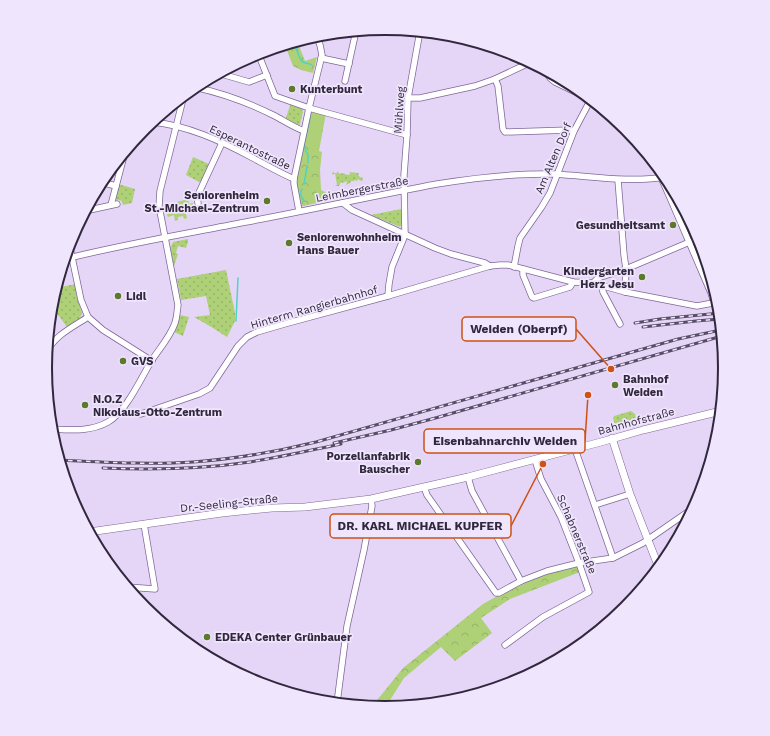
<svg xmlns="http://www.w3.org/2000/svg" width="770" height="736" font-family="'Work Sans',sans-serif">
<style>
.grass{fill:url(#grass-dots)}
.park{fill:url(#park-crowns)}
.garden{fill:#aed077}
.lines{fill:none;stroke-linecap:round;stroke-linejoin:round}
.stream{stroke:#52d2c5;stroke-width:1.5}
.minor-casing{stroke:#80679a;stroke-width:7}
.major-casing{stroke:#80679a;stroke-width:8}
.minor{stroke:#fff;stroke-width:5.5}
.major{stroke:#fff;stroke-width:7}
.rail-casing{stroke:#584d66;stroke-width:3}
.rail{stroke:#efe5fc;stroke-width:1.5;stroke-dasharray:4.5;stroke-linecap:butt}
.poi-dot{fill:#5e792d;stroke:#efe5fc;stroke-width:1.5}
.labels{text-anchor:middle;stroke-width:3.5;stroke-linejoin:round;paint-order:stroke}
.poi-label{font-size:11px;font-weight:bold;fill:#32283e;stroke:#efe5fc;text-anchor:start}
.street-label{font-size:11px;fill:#32283e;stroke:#efe5fc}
.rim{fill:none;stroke:#32283e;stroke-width:2}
.leader{fill:none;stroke:#cd5214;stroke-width:1.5}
.callout-dot{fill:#cd5214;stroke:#efe5fc;stroke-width:1.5}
.callout{fill:#efe5fc;stroke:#cd5214;stroke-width:1.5}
.callout-label{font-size:12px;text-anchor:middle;font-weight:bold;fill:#32283e}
</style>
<defs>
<pattern id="grass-dots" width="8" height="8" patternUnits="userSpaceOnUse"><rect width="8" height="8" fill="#aed077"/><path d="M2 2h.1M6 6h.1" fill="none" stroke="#96b368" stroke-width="1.8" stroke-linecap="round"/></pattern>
<pattern id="park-crowns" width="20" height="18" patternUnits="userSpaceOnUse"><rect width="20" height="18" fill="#aed077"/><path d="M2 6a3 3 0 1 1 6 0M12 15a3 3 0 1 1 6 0" fill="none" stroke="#96b368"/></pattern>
</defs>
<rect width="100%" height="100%" fill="#e5d5f7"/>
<g class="grass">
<path d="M291,103L301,107L303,112L299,128L285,120Z"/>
<path d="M193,157L209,164L201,183L186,175Z"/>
<path d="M333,171L334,173H337V171L340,174L341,173L342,174L343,173L347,175L348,174L349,175L351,174L349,172L358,173L359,174L358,175L361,178L362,177L363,180L361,181L358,179L357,181L355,180L354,181H351L350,183L346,185L347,182L346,181L345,182H344L343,183L341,182L339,186H335L337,185L335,173L332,175Z"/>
<path d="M118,184L135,189L132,203L123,205L122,201L114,199Z"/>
<path d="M401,209L402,224L400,227L371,215Z"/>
<path d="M188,239V242L186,248L178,246L176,253L178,254L174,266L170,248L173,242Z"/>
<path d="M226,270L235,313V321L227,337L213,328L194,317L210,315L206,296L181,300L177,279Z"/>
<path d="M76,284V294L82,313L80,318L67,327L56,312L53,297L56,288Z"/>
<path d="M180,315L189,317L183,336L174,332Z"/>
<path d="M631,411L635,414L636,420L621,424V422L615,424L613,418L614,416Z"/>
</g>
<g class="park">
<path d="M297,41L305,61L317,57L313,73L301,70L293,66L286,48L260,58L259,55L247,59H246L255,54Z"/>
<path d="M310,110L326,113L319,151L322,152L320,170L321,190L333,196L334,199L299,207L295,173Z"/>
<path d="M578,566L580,572L510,599L481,618L492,633L455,661L441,647L404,678L385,708L374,707L378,699L403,668L483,604C503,592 524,583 545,575C557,571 566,567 578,566Z"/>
</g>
<g class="garden">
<path d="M312,116L324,118L319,146L306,144Z"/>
<path d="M188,199L189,204L193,203V205L188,206L189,210H185L187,218L184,219L183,216L178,217V220L175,221L174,215L168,217L167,214L176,212L175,209L167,211L166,209L178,207L177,202Z"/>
</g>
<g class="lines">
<g class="stream">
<path d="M294,42C295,45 300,61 303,62C307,64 309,63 312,65"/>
<path d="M308,163V155L304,147V145L310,118"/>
<path d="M304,184L307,167"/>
<path d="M302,189C299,193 301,197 304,201"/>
<path d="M236,321L238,278"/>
</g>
<g class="minor-casing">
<g id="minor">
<path d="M258,53L275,96L309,108L407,135"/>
<path d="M321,58L349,64"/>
<path d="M545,70L550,78L555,82L592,100"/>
<path d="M218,73L249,82L267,75"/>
<path d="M495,79L498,86L503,129L505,132L570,130L574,131"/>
<path d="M345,81L356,31"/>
<path d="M194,87C222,93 247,102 273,115C283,120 293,127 304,131"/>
<path d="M408,98H420L475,86L495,79L531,62"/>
<path d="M151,122C187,125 221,141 253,158C266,165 280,173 294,179"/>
<path d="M654,162L668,193L711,293L714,303"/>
<path d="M618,180L624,255L626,269L625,292"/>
<path d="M101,182L116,186"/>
<path d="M198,203L197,197L222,143"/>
<path d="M343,203L352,210L435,248L451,254L485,263L490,266"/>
<path d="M111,205L125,152"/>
<path d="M85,211L117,204"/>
<path d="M299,211L294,184V179L309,108L322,55L320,45L316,35"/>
<path d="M69,243L81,300L88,317L103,330L152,361"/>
<path d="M65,259C125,244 185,234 246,222C310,210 373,196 437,184C475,178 514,173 553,174C591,176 628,183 666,177"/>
<path d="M514,267L518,246L520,238L541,208L550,193L574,131L591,99"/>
<path d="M523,269V275L532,297L534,298L570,287L573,282"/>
<path d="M593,283L598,278L626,269L699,238"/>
<path d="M602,286L603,292L620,324"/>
<path d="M388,296L389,284L392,267L405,235L404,175L407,135L408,98L420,31"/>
<path d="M46,354C53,336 73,327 88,317"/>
<path d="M122,409L127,412L141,414L199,394L210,388L238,346L247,337L257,332L288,323L388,296L490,266L500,265H508L573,282L593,283L625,292L697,306L718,302"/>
<path d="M51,429C71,430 90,432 108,422C126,412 141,378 152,360C160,348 170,337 175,323C177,317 177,311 178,305L159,206L160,191L184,95"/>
<path d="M575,449L613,558"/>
<path d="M468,477L472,491L521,581"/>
<path d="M424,487L427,495L496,593H499L521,581L547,571L579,563L613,558L643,543L695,507"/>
<path d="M595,505L630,494"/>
<path d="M127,587L155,589L144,524"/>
<path d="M505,645L543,617L589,592L579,563L561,517L541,479L535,460"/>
<path d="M337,703L347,626L364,550L372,506L371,499"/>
</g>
</g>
<g class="major-casing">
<g id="major">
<path d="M612,438L630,494L659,568"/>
<path d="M89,532L222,513L272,508L305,507L371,499L468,477L601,442L643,430L721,411"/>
</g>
</g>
<use href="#minor" class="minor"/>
<use href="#major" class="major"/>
<g class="rail-casing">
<g id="rail">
<path d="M635,323L660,319L720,313"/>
<path d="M643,327L696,321L720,319"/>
<path d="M334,443L391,430L439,417L722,336"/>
<path d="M59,460C104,462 148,465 193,462C234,459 275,452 316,442L678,339L721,330"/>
<path d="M103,468C152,470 202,469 250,462C281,457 311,450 341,444"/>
</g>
</g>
<use href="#rail" class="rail"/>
</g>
<g class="poi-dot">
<circle cx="292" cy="89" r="4"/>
<circle cx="267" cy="201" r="4"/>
<circle cx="673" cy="225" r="4"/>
<circle cx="289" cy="243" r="4"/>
<circle cx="642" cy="277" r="4"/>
<circle cx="118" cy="296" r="4"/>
<circle cx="123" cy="361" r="4"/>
<circle cx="615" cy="385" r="4"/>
<circle cx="85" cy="405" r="4"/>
<circle cx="418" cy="462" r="4"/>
<circle cx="207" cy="637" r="4"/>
</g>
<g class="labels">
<g class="poi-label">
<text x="300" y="93">Kunterbunt</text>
<text x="259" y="199" text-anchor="end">Seniorenheim<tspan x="259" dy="13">St.-Michael-Zentrum</tspan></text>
<text x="665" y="229" text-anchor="end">Gesundheitsamt</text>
<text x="297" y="241">Seniorenwohnheim<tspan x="297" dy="13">Hans Bauer</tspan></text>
<text x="634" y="275" text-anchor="end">Kindergarten<tspan x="634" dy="13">Herz Jesu</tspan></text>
<text x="126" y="300">Lidl</text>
<text x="131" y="365">GVS</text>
<text x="623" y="383">Bahnhof<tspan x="623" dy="13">Weiden</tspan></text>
<text x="93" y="403">N.O.Z<tspan x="93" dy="13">Nikolaus-Otto-Zentrum</tspan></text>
<text x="410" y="460" text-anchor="end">Porzellanfabrik<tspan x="410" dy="13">Bauscher</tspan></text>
<text x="215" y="641">EDEKA Center Grünbauer</text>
</g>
<g class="street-label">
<text transform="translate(399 110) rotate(-86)" y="4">Mühlweg</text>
<text transform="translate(250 147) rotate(26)" y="4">Esperantostraße</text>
<text transform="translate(553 158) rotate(-67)" y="4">Am Alten Dorf</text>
<text transform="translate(362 189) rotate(-11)" y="4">Leimbergerstraße</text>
<text transform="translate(314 307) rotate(-16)" y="4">Hinterm Rangierbahnhof</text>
<text transform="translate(636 421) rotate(-15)" y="4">Bahnhofstraße</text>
<text transform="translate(229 503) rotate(-6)" y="4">Dr.-Seeling-Straße</text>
<text transform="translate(577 534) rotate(67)" y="4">Schabnerstraße</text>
</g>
</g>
<path d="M0 0H770V736H0ZM52 368a333 333 0 1 1 666 0a333 333 0 1 1-666 0Z" fill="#efe5fc" fill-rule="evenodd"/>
<path class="rim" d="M52 368a333 333 0 1 1 666 0a333 333 0 1 1-666 0Z"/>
<path class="leader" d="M611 369L576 329M588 395L585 441M543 464L511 526"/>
<g class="callout-dot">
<circle cx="611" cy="369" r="4"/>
<circle cx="588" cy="395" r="4"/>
<circle cx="543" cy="464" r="4"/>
</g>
<g class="callout">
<rect x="462" y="317" width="114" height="24" rx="4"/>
<rect x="424" y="429" width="161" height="24" rx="4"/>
<rect x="330" y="514" width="181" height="24" rx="4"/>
</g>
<g class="callout-label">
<text x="519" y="333">Weiden (Oberpf)</text>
<text x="505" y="445">Eisenbahnarchiv Weiden</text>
<text x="420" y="530">DR. KARL MICHAEL KUPFER</text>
</g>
</svg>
